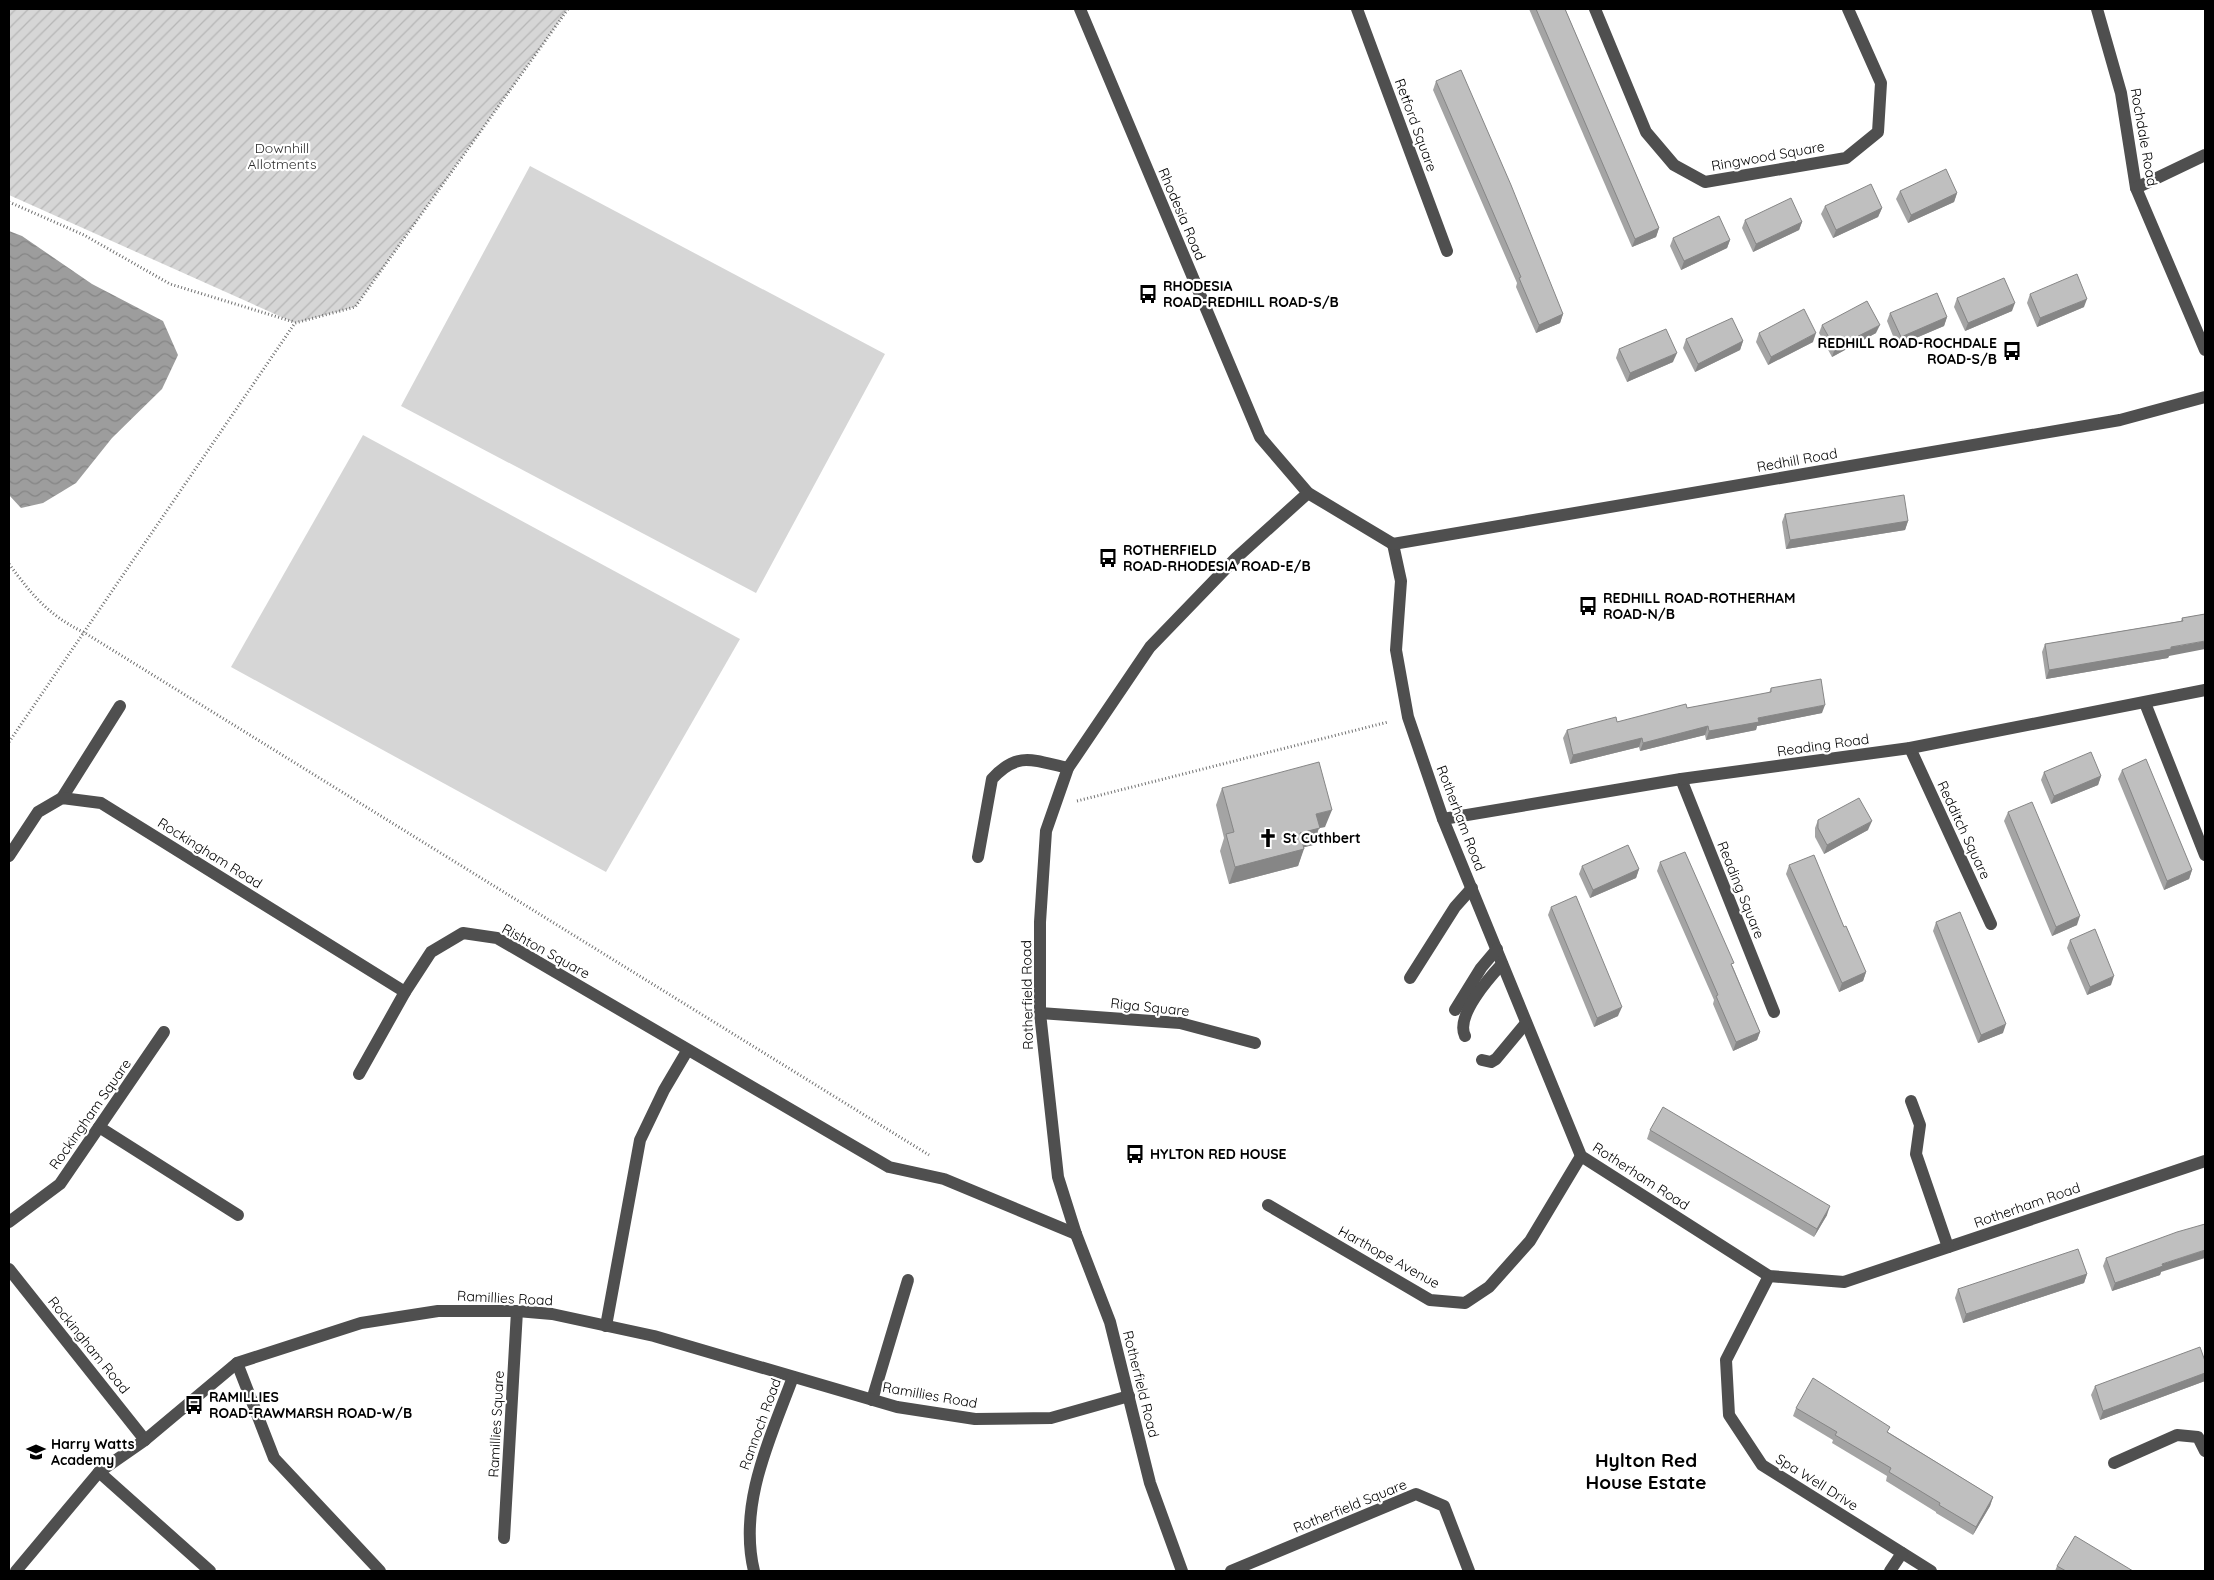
<svg xmlns="http://www.w3.org/2000/svg" width="2214" height="1580" font-family="Quicksand,sans-serif">
<style>
.green{fill:#d6d6d6}
.garden{fill:url(#garden-furrows)}
.water{fill:url(#water-waves)}
.lines{fill:none;stroke-linecap:round;stroke-linejoin:round}
.path{stroke:#717171;stroke-width:3;stroke-dasharray:1 2.5;stroke-linecap:butt}
.minor{stroke:#4f4f4f;stroke-width:12}
.wall{fill:#a4a4a4}
.shaded-wall{fill:#868686}
.building{fill:#bfbfbf;stroke:#868686}
.labels{text-anchor:middle;stroke-width:4.5;stroke-linejoin:round;paint-order:stroke}
.street-label{font-size:14px;fill:#000;stroke:#fff}
.park-label{font-size:14px;fill:#2d2d2d;stroke:#fff}
.poi-label{font-size:14px;font-weight:bold;fill:#000;stroke:#fff;text-anchor:start}
.district-label{font-size:19px;font-weight:bold;fill:#000;stroke:#fff}
</style>
<defs>
<pattern id="garden-furrows" width="10" height="10" patternUnits="userSpaceOnUse" patternTransform="scale(1.25)"><rect width="10" height="10" fill="#d6d6d6"/><path d="M-1 1l2-2M0 10L10 0M9 11l2-2" fill="none" stroke="#b6b6b6"/></pattern>
<pattern id="water-waves" width="16" height="10" patternUnits="userSpaceOnUse" patternTransform="scale(1.25)"><rect width="16" height="10" fill="#9d9d9d"/><path d="M0 5q4-4 8 0t8 0" fill="none" stroke="#858585"/></pattern>
</defs>
<rect width="100%" height="100%" fill="#fff"/>
<g class="green">
<path d="M530,166L885,354L756,593L401,406Z"/>
<path d="M363,435L740,639L606,872L231,667Z"/>
</g>
<path class="garden" d="M9,9H568L355,307L295,323L9,195Z"/>
<path class="water" d="M9,231L22,236L92,284L163,321L178,355L162,389L112,438L76,483L43,503L21,508L9,495Z"/>
<g class="lines">
<g class="path">
<path d="M9,202L84,235L170,284L294,322"/>
<path d="M9,564C33,596 48,615 85,633L929,1155"/>
<path d="M9,742L295,323L355,307L568,9"/>
<path d="M1077,801L1388,722"/>
</g>
<g class="minor">
<path d="M1080,9L1260,437L1308,493L1393,544"/>
<path d="M1357,9L1447,251"/>
<path d="M1595,9L1646,132L1674,165L1705,182L1846,158L1878,132L1881,83L1848,9"/>
<path d="M2097,9L2121,93L2136,188L2205,350"/>
<path d="M2136,188L2205,155"/>
<path d="M1393,544L1401,581L1396,650L1408,717L1443,819L1581,1156L1769,1276L1844,1282L2205,1161"/>
<path d="M1393,544L2120,420L2205,397"/>
<path d="M2145,703L2205,855"/>
<path d="M1910,748L1991,924"/>
<path d="M1681,779L1774,1012"/>
<path d="M62,798L120,706"/>
<path d="M1443,819L1681,779L1910,748L2205,690"/>
<path d="M9,856L38,812L62,798L101,803L405,992"/>
<path d="M978,857L992,779C1018,750 1035,761 1068,768"/>
<path d="M1410,978L1455,907L1472,888"/>
<path d="M1455,1010L1481,968L1497,949"/>
<path d="M1040,1013L1180,1023L1255,1043"/>
<path d="M1465,1036C1455,1016 1489,978 1502,964"/>
<path d="M1482,1060L1491,1062L1496,1059L1526,1023"/>
<path d="M359,1074L405,992L431,952L463,933L497,938L889,1167L944,1179L1076,1234"/>
<path d="M1911,1101L1920,1125L1916,1154L1948,1247"/>
<path d="M99,1127L238,1215"/>
<path d="M1268,1205L1430,1300L1465,1303L1489,1287L1530,1241L1581,1156"/>
<path d="M9,1222L60,1184L164,1032"/>
<path d="M9,1269L145,1440"/>
<path d="M1769,1276L1726,1360L1729,1415L1762,1465L1931,1571"/>
<path d="M606,1326L640,1140L664,1090L687,1051"/>
<path d="M237,1363L274,1458L380,1571"/>
<path d="M872,1400L908,1280"/>
<path d="M2114,1463L2177,1435L2198,1437L2205,1451"/>
<path d="M99,1472L210,1571"/>
<path d="M504,1538L517,1311"/>
<path d="M16,1571L99,1472L145,1440L237,1363L361,1323L438,1311H517L552,1314L654,1336L897,1407L975,1419L1051,1418L1129,1396"/>
<path d="M754,1571C738,1504 770,1439 793,1377"/>
<path d="M1182,1571L1150,1483L1110,1322L1076,1234L1058,1177L1040,1013V922L1046,831L1068,768L1150,647L1236,558L1308,493"/>
<path d="M1231,1571L1416,1494L1444,1506L1469,1571"/>
<path d="M1890,1571L1902,1553"/>
</g>
</g>
<g class="wall">
<path d="M1529,9H1565L1659,228L1656,237L1632,247Z"/>
<path d="M1436,81L1563,314L1560,323L1536,333L1516,287L1517,283L1433,90Z"/>
<path d="M1900,191L1957,193L1954,202L1908,223L1896,199Z"/>
<path d="M1825,206L1882,208L1878,217L1833,238L1821,214Z"/>
<path d="M1745,220L1802,222L1799,230L1753,252L1742,228Z"/>
<path d="M1673,238L1730,240L1727,248L1681,270L1670,246Z"/>
<path d="M2030,294L2084,307L2037,327L2027,303Z"/>
<path d="M1957,298L2012,311L1965,331L1954,307Z"/>
<path d="M1890,313L1947,317L1944,326L1897,346L1887,321Z"/>
<path d="M1822,325L1876,333L1832,357L1819,333Z"/>
<path d="M1759,333L1813,342L1768,365L1756,342Z"/>
<path d="M1686,339L1743,341L1740,350L1695,372L1683,348Z"/>
<path d="M1619,349L1673,362L1627,382L1616,358Z"/>
<path d="M1785,514L1908,521L1905,530L1786,549L1782,522Z"/>
<path d="M2205,614L2169,656L2168,658L2046,679L2042,652L2045,644L2181,621L2182,618Z"/>
<path d="M1771,688L1822,713L1757,726L1756,730L1706,740L1705,735L1640,751L1639,747L1570,764L1563,738L1567,730L1617,722L1687,708L1769,693Z"/>
<path d="M2122,770L2192,870L2189,879L2164,890L2118,779Z"/>
<path d="M2044,772L2101,776L2098,785L2051,804L2041,780Z"/>
<path d="M1222,788L1325,827L1319,828L1313,845L1304,847L1298,866L1229,884L1220,851L1224,838L1216,805Z"/>
<path d="M2008,812L2077,925L2052,936L2004,821Z"/>
<path d="M1818,820L1868,830L1824,854L1815,837V828Z"/>
<path d="M1660,862L1733,967L1760,1032L1757,1040L1733,1051L1713,1004L1714,1000L1657,871Z"/>
<path d="M1789,865L1844,927L1866,972L1863,981L1839,992L1786,874Z"/>
<path d="M1582,866L1639,869L1636,878L1590,898L1579,874Z"/>
<path d="M1551,907L1618,1016L1594,1027L1548,915Z"/>
<path d="M1936,922L2003,1033L1978,1043L1933,931Z"/>
<path d="M2070,940L2111,985L2087,995L2067,948Z"/>
<path d="M1650,1130L1827,1215L1814,1237L1647,1139Z"/>
<path d="M2106,1258L2161,1272L2160,1275L2112,1291L2103,1266Z"/>
<path d="M2087,1274L2084,1283L1963,1323L1955,1298L1958,1289Z"/>
<path d="M2205,1361V1381L2100,1420L2091,1395L2095,1386Z"/>
<path d="M1796,1408L1888,1432L1993,1497L1990,1506L1973,1535L1936,1513V1512L1886,1481L1887,1476L1832,1443L1833,1440L1793,1416Z"/>
<path d="M2057,1566L2133,1571H2055Z"/>
</g>
<g class="shaded-wall">
<path d="M1957,193L1954,202L1908,223L1911,215Z"/>
<path d="M1882,208L1878,217L1833,238L1836,230Z"/>
<path d="M1802,222L1799,230L1753,252L1756,244Z"/>
<path d="M1659,228L1656,237L1632,247L1635,239Z"/>
<path d="M1730,240L1727,248L1681,270L1684,261Z"/>
<path d="M2087,299L2084,307L2037,327L2040,318Z"/>
<path d="M2015,303L2012,311L1965,331L1968,323Z"/>
<path d="M1563,314L1560,323L1536,333L1539,325Z"/>
<path d="M1947,317L1944,326L1897,346L1901,337Z"/>
<path d="M1880,325L1876,333L1832,357L1835,348Z"/>
<path d="M1816,333L1813,342L1768,365L1771,357Z"/>
<path d="M1743,341L1740,350L1695,372L1698,364Z"/>
<path d="M1677,353L1673,362L1627,382L1630,373Z"/>
<path d="M1908,521L1905,530L1786,549L1790,540Z"/>
<path d="M2205,641V649L2169,656L2168,658L2046,679L2049,670Z"/>
<path d="M1825,705L1822,713L1757,726L1756,730L1706,740L1709,731L1758,718Z"/>
<path d="M1708,726L1705,735L1640,751L1643,743Z"/>
<path d="M1642,738L1639,747L1570,764L1573,755Z"/>
<path d="M2101,776L2098,785L2051,804L2054,796Z"/>
<path d="M1332,810L1325,827L1319,828L1313,845L1294,850L1300,833L1316,814Z"/>
<path d="M1872,821L1868,830L1824,854L1827,845Z"/>
<path d="M1304,849L1298,866L1229,884L1235,867Z"/>
<path d="M1639,869L1636,878L1590,898L1593,890Z"/>
<path d="M2192,870L2189,879L2164,890L2167,881Z"/>
<path d="M2080,916L2077,925L2052,936L2056,927Z"/>
<path d="M1866,972L1863,981L1839,992L1842,983Z"/>
<path d="M2114,976L2111,985L2087,995L2090,987Z"/>
<path d="M1622,1007L1618,1016L1594,1027L1597,1018Z"/>
<path d="M2006,1024L2003,1033L1978,1043L1981,1035Z"/>
<path d="M1760,1032L1757,1040L1733,1051L1736,1042Z"/>
<path d="M1830,1206L1827,1215L1814,1237L1817,1229Z"/>
<path d="M2205,1250V1258L2161,1272L2160,1275L2112,1291L2115,1283L2162,1264Z"/>
<path d="M2087,1274L2084,1283L1963,1323L1966,1314Z"/>
<path d="M2205,1373V1381L2100,1420L2103,1411Z"/>
<path d="M1993,1497L1990,1506L1973,1535L1976,1527Z"/>
</g>
<g class="building">
<path d="M1536,9H1565L1659,228L1635,239Z"/>
<path d="M1461,70L1511,185L1563,314L1539,325L1519,278L1521,277L1436,81Z"/>
<path d="M1946,169L1957,193L1911,215L1900,191Z"/>
<path d="M1871,184L1882,208L1836,230L1825,206Z"/>
<path d="M1791,198L1802,222L1756,244L1745,220Z"/>
<path d="M1719,216L1730,240L1684,261L1673,238Z"/>
<path d="M2077,274L2087,299L2040,318L2030,294Z"/>
<path d="M2004,278L2015,303L1968,323L1957,298Z"/>
<path d="M1937,293L1947,317L1901,337L1890,313Z"/>
<path d="M1867,301L1880,325L1835,348L1822,325Z"/>
<path d="M1804,309L1816,333L1771,357L1759,333Z"/>
<path d="M1732,318L1743,341L1698,364L1686,339Z"/>
<path d="M1666,329L1677,353L1630,373L1619,349Z"/>
<path d="M1904,495L1908,521L1790,540L1785,514Z"/>
<path d="M2205,614V641L2171,647V649L2049,670L2045,644L2183,621L2182,618Z"/>
<path d="M1821,679L1825,705L1758,718L1759,722L1709,731L1708,726L1643,743L1642,738L1573,755L1567,730L1616,717L1617,722L1686,704L1687,708L1771,692V688Z"/>
<path d="M2091,752L2101,776L2054,796L2044,772Z"/>
<path d="M2146,759L2192,870L2167,881L2122,770Z"/>
<path d="M1319,762L1332,810L1316,814L1320,828L1300,833L1304,849L1235,867L1226,834L1234,832L1222,788Z"/>
<path d="M1859,798L1872,821L1827,845L1818,828V820Z"/>
<path d="M2032,802L2080,916L2056,927L2008,812Z"/>
<path d="M1628,845L1639,869L1593,890L1582,866Z"/>
<path d="M1685,852L1734,963L1731,964L1760,1032L1736,1042L1716,996L1718,995L1660,862Z"/>
<path d="M1814,855L1844,927L1846,926L1866,972L1842,983L1789,865Z"/>
<path d="M1576,896L1622,1007L1597,1018L1551,907Z"/>
<path d="M1960,912L2006,1024L1981,1035L1936,922Z"/>
<path d="M2095,929L2114,976L2090,987L2070,940Z"/>
<path d="M1663,1107L1830,1206L1817,1229L1650,1130Z"/>
<path d="M2205,1224V1250L2162,1264L2163,1266L2115,1283L2106,1258L2177,1232Z"/>
<path d="M2078,1249L2087,1274L1966,1314L1958,1289Z"/>
<path d="M2200,1347L2205,1361V1373L2103,1411L2095,1386Z"/>
<path d="M1813,1378L1890,1427L1887,1432L1993,1497L1976,1527L1939,1505L1940,1503L1889,1472L1891,1468L1835,1435L1837,1432L1796,1408Z"/>
<path d="M2075,1536L2133,1571H2066L2057,1566Z"/>
</g>
<defs>
<g id="bus-bare" transform="scale(1.5)"><path d="M-5-6H5V4H4V6H2V4H-2V6H-4V4H-5ZM-3.5-4V0h7V-4ZM-3.5 1.2v1.5H-2V1.2ZM2 1.2v1.5H3.5V1.2Z" fill="#000" stroke="#fff" stroke-width="2.5" paint-order="stroke"/></g>
<g id="church-bare" transform="scale(1.5)"><path d="M-1.2-6h2.4v3.5h3.3v2.4h-3.3V6h-2.4V-.1h-3.3v-2.4h3.3Z" fill="#000" stroke="#fff" stroke-width="2.5" paint-order="stroke"/></g>
<g id="school-bare" transform="scale(1.5)"><path d="M0-5L7-2L0 1L-7-2ZM-4 1L0 2.5L4 1V4Q0 6-4 4Z" fill="#000" stroke="#fff" stroke-width="2.5" paint-order="stroke"/></g>
</defs>
<g fill-rule="evenodd">
<use href="#bus-bare" x="1148" y="294"/>
<use href="#bus-bare" x="2012" y="351"/>
<use href="#bus-bare" x="1108" y="558"/>
<use href="#bus-bare" x="1588" y="606"/>
<use href="#church-bare" x="1268" y="838"/>
<use href="#bus-bare" x="1135" y="1154"/>
<use href="#bus-bare" x="194" y="1405"/>
<use href="#school-bare" x="36" y="1452"/>
</g>
<g class="labels">
<g class="street-label">
<text transform="translate(1416 125) rotate(70)" y="5">Retford Square</text>
<text transform="translate(2144 137) rotate(80)" y="5">Rochdale Road</text>
<text transform="translate(1768 156) rotate(-10)" y="5">Ringwood Square</text>
<text transform="translate(1182 214) rotate(67)" y="5">Rhodesia Road</text>
<text transform="translate(1797 460) rotate(-10)" y="5">Redhill Road</text>
<text transform="translate(1823 745) rotate(-8)" y="5">Reading Road</text>
<text transform="translate(1461 818) rotate(69)" y="5">Rotherham Road</text>
<text transform="translate(1964 830) rotate(65)" y="5">Redditch Square</text>
<text transform="translate(210 853) rotate(32)" y="5">Rockingham Road</text>
<text transform="translate(1741 890) rotate(68)" y="5">Reading Square</text>
<text transform="translate(546 951) rotate(29)" y="5">Rishton Square</text>
<text transform="translate(1027 995) rotate(-91)" y="5">Rotherfield Road</text>
<text transform="translate(1150 1007) rotate(6)" y="5">Riga Square</text>
<text transform="translate(90 1114) rotate(-55)" y="5">Rockingham Square</text>
<text transform="translate(1641 1176) rotate(33)" y="5">Rotherham Road</text>
<text transform="translate(2027 1205) rotate(-19)" y="5">Rotherham Road</text>
<text transform="translate(1389 1257) rotate(29)" y="5">Harthope Avenue</text>
<text transform="translate(505 1298) rotate(3)" y="5">Ramillies Road</text>
<text transform="translate(89 1345) rotate(51)" y="5">Rockingham Road</text>
<text transform="translate(1141 1384) rotate(76)" y="5">Rotherfield Road</text>
<text transform="translate(930 1395) rotate(10)" y="5">Ramillies Road</text>
<text transform="translate(496 1424) rotate(-87)" y="5">Ramillies Square</text>
<text transform="translate(760 1424) rotate(-70)" y="5">Rannoch Road</text>
<text transform="translate(1817 1482) rotate(32)" y="5">Spa Well Drive</text>
<text transform="translate(1350 1506) rotate(-22)" y="5">Rotherfield Square</text>
</g>
<g class="park-label">
<text x="282" y="153">Downhill<tspan x="282" dy="16">Allotments</tspan></text>
</g>
<g class="poi-label">
<text x="1163" y="291">RHODESIA<tspan x="1163" dy="16">ROAD-REDHILL ROAD-S/B</tspan></text>
<text x="1997" y="348" text-anchor="end">REDHILL ROAD-ROCHDALE<tspan x="1997" dy="16">ROAD-S/B</tspan></text>
<text x="1123" y="555">ROTHERFIELD<tspan x="1123" dy="16">ROAD-RHODESIA ROAD-E/B</tspan></text>
<text x="1603" y="603">REDHILL ROAD-ROTHERHAM<tspan x="1603" dy="16">ROAD-N/B</tspan></text>
<text x="1283" y="843">St Cuthbert</text>
<text x="1150" y="1159">HYLTON RED HOUSE</text>
<text x="209" y="1402">RAMILLIES<tspan x="209" dy="16">ROAD-RAWMARSH ROAD-W/B</tspan></text>
<text x="51" y="1449">Harry Watts<tspan x="51" dy="16">Academy</tspan></text>
</g>
<g class="district-label">
<text x="1646" y="1467">Hylton Red<tspan x="1646" dy="22">House Estate</tspan></text>
</g>
</g>
<rect width="2214" height="1580" fill="none" stroke="#000000" stroke-width="20"/>
</svg>
